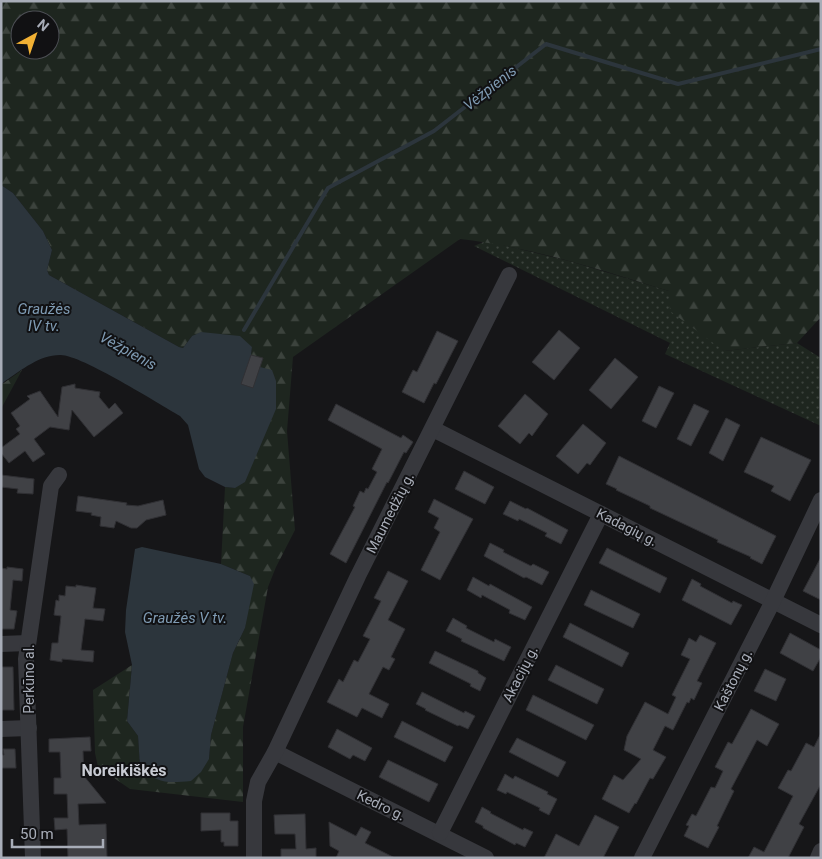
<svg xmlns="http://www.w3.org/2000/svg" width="822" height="859" font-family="Roboto,sans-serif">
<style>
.grass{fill:url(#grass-dots)}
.forest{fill:url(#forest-firs);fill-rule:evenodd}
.water{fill:#2c353c}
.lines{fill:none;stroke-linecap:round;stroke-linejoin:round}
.stream{stroke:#2c353c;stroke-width:4}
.building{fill:#404145;stroke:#303034}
.minor{stroke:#37383d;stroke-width:16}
.labels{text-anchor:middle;stroke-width:4;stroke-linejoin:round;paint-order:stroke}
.street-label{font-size:14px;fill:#a8adb8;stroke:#111113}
.water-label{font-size:15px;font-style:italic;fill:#7f9bb3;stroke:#111113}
.quarter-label{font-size:16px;font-weight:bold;fill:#c9ccd4;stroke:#111113}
</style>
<defs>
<pattern id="grass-dots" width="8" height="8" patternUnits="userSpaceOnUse" patternTransform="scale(1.25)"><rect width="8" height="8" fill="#1e261f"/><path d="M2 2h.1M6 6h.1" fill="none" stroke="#3c433d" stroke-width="1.8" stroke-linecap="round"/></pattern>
<pattern id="forest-firs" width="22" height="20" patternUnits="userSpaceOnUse" patternTransform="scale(1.25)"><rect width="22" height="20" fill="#1e261f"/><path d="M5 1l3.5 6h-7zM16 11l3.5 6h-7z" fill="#3c433d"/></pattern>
</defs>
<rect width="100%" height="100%" fill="#161618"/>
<path class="grass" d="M486,241L569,261L669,291L724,351L797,343L821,358V426L665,354L670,343L474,246Z"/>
<g class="forest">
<path d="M1,1H821V317L797,343L724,351L670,311L669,291C601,270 532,247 460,239L293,357L287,431L295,530L276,567L268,587L243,727V802L130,789L98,767L95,753L93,690L132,665L127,721L138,736L140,767L209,759L211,735L233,653L245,628L250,576L221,564L225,487L235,488L241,384L251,355L252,347L192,336L183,348L179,347L49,275L47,270L52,250L43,231L13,193L1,185ZM20,20H50V50H20Z"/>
<path d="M22,370L2,407L1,412V385Z"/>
</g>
<g class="water">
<path d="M1,185L13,193L43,231L52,250L47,270L49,275L179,347L183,348L192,336L201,332L240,336L252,347L251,355L242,384L260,367L272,370L276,381V409L245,482L235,488L225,487L205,477L199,469L188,425L180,416C159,404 80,354 60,355C39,355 22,370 5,381L1,385Z"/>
<path d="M142,547L221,564L250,576L254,584L245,628L233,653L211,735L209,759L201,772L191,781C168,783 157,784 140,767L138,736L127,721L132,665L125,632L126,610L135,549Z"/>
</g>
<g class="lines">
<path class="stream" d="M244,330L328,188L434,131L546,44L678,84L821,49"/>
</g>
<g class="building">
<path d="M559,330L580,348L554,380L532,362Z"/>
<path d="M437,331L458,341L436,384L434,383L424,403L402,392L413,370L417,372Z"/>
<path d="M251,355L263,358L253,388L241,384Z"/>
<path d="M615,358L638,377L611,409L589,390Z"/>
<path d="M75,384V388L100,392L99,397L109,409L115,403L123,413L94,437L72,410L69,430L50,427L34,439L45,454L33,462L25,451L9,463L1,453V448L20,434L16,429L20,426L11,413L30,399L27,396L40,391L58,417L62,387Z"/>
<path d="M659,386L674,393L656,428L642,421Z"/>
<path d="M525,394L548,414L532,436L529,433L520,444L498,426Z"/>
<path d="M336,404L401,438L403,435L413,442L406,453L404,452L388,483L387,482L346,563L330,554L355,507L353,506L360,491L364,493L366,488L368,489L377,472L372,469L382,449L328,420Z"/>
<path d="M694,404L709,411L691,446L677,439Z"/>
<path d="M726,418L740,425L723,461L709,453Z"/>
<path d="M583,424L606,443L590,465L587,463L578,474L556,456Z"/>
<path d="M761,437L811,460L790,501L771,491L774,486L744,472Z"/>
<path d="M619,456L776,536L762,564L750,558L751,557L717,542L718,540L650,508V506L616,490L617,489L606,484Z"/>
<path d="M464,471L494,487L485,504L455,489Z"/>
<path d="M1,475L34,479L33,494L17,493L18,489L1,487Z"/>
<path d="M78,496L127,503L126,505L138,506L163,500L166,515L146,520L137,528H131L116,521L114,528L100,526L101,517L91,515L92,513L76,511Z"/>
<path d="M434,499L473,519L440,580L421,570L440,532L434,528L439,518L428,512Z"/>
<path d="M510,501L526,509L527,508L568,530L561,544L545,536L547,533L519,519L518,521L503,514Z"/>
<path d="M490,543L504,550L503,552L531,566L533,564L549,572L542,585L526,577L524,578L484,556Z"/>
<path d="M607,548L667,578L660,593L599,563Z"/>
<path d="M821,557V600L803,591Z"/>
<path d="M7,567L23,569L22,581L13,580L10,610L17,611L14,629H1V568L7,569Z"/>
<path d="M388,571L408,581L388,620L405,629L391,657L395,659L389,670L383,667L369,694L389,704L382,718L362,708L357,717L327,702L339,679L343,682L354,660L358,662L370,639L363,636L381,601L374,598Z"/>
<path d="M473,577L489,586L490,584L532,607L525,620L509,613L510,610L482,595L481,598L467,590Z"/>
<path d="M692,579L701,584L700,586L732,603L733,601L742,605L731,625L682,600Z"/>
<path d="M76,585L96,588L93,608L105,609L103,621L85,619L81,650L94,651L93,662L62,659V662L50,660L52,643H58L61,616L54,615L56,600L59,601V595L65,596L66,586L76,587Z"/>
<path d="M591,590L640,614L633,628L584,605Z"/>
<path d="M453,618L467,626L466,628L494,642L495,639L511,647L504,661L461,641L462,639L446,631Z"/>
<path d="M570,623L629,653L622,667L563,637Z"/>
<path d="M790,633L821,650V657L813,671L780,653Z"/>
<path d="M700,635L716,643L697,681L702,683L694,700L691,698L689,703L687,702L673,730L665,726L653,750L666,757L653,779L650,778L636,804L635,803L629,813L602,799L614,775L623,780L641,759L624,750L627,736L645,702L668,714L676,697L672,695L690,659L681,655L689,638L696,642Z"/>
<path d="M435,651L478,671V673L486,678L480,691L470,686L471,684L429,663Z"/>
<path d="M556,665L604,689L597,704L548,680Z"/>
<path d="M1,667H13L14,710H2Z"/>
<path d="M765,669L786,679L776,701L754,691Z"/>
<path d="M422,692L464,713L465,711L475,716L468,729L459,725L458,726L425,710L426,709L416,704Z"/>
<path d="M533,695L594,725L586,740L526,710Z"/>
<path d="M751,709L779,724L767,746L757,740L731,789L734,791L717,826L719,827L708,848L684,836L689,826L686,825L692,814L696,816L711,787L715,788L723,771L715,767L728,742L732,744Z"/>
<path d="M402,721L453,747L445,762L394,737Z"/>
<path d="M337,729L372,748L365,761L353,755L350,759L328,747Z"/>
<path d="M821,733V784L799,824L804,827L788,858H748L754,847L764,852L793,796L778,788L788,770L791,771L806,743L814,747Z"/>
<path d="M90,737L91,751H83L84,776L106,803L78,804L79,825L106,824L107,858H68L67,829L55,830L54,818H68L67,794H54V778H61L60,752H49V739Z"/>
<path d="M517,738L566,762L558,777L509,752Z"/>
<path d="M3,749H15L16,768H1V755H4Z"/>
<path d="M388,760L438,784L429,802L379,777Z"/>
<path d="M505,774L513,779L515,776L548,792L547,794L557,799L549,815L539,810L540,808L507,792L506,794L497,790Z"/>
<path d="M482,807L491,812L490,813L523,830L524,828L533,832L525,847L516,843L515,845L483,828V826L475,822Z"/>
<path d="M201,813H230V821H238V846H224V842H221V830L201,831Z"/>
<path d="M305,814L306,849L316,848V858H281V849H296L295,834H275L274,815Z"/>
<path d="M595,815L619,827L603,858H544L556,834L579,846Z"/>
<path d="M329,822L356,836L361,827L371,832L365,843L395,858H336L339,851L330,846Z"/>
</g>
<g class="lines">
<g class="minor">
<path d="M433,429L821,625"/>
<path d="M1,644L28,643"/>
<path d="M1,729L29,728"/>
<path d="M275,752L486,858"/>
<path d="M440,833L601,514"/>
<path d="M33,858L26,659L51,486L59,475"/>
<path d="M254,858V801L258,782L275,752L358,576L509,275"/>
<path d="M642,858L773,601L821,500"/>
<path d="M818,858L821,851"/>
</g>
</g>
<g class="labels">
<g class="street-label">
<text transform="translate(390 513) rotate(-63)" y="5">Maumedžių g.</text>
<text transform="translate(627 527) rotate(27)" y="5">Kadagių g.</text>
<text transform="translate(520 674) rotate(-63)" y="5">Akacijų g.</text>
<text transform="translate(29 679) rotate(-90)" y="5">Perkūno al.</text>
<text transform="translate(733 680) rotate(-63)" y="5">Kaštonų g.</text>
<text transform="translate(381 805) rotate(26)" y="5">Kedro g.</text>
</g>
<g class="water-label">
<text transform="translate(490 88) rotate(-38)" y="5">Vėžpienis</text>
<text x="44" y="314">Graužės<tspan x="44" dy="17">IV tv.</tspan></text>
<text transform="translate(128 351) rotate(29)" y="5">Vėžpienis</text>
<text x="185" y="623">Graužės V tv.</text>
</g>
<g class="quarter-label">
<text x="124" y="776">Noreikiškės</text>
</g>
</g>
<rect width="822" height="859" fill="none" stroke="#a8adb8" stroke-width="5"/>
<g transform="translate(35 35) rotate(40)"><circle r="24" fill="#111113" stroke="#4d4f55"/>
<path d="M0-4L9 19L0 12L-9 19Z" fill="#f2b134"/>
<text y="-8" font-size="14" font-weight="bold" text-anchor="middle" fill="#a8adb8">N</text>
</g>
<path d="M12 839v8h91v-8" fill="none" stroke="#a8adb8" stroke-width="2.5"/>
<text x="20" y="839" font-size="15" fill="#a8adb8" stroke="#111113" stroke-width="4" paint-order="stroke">50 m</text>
</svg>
